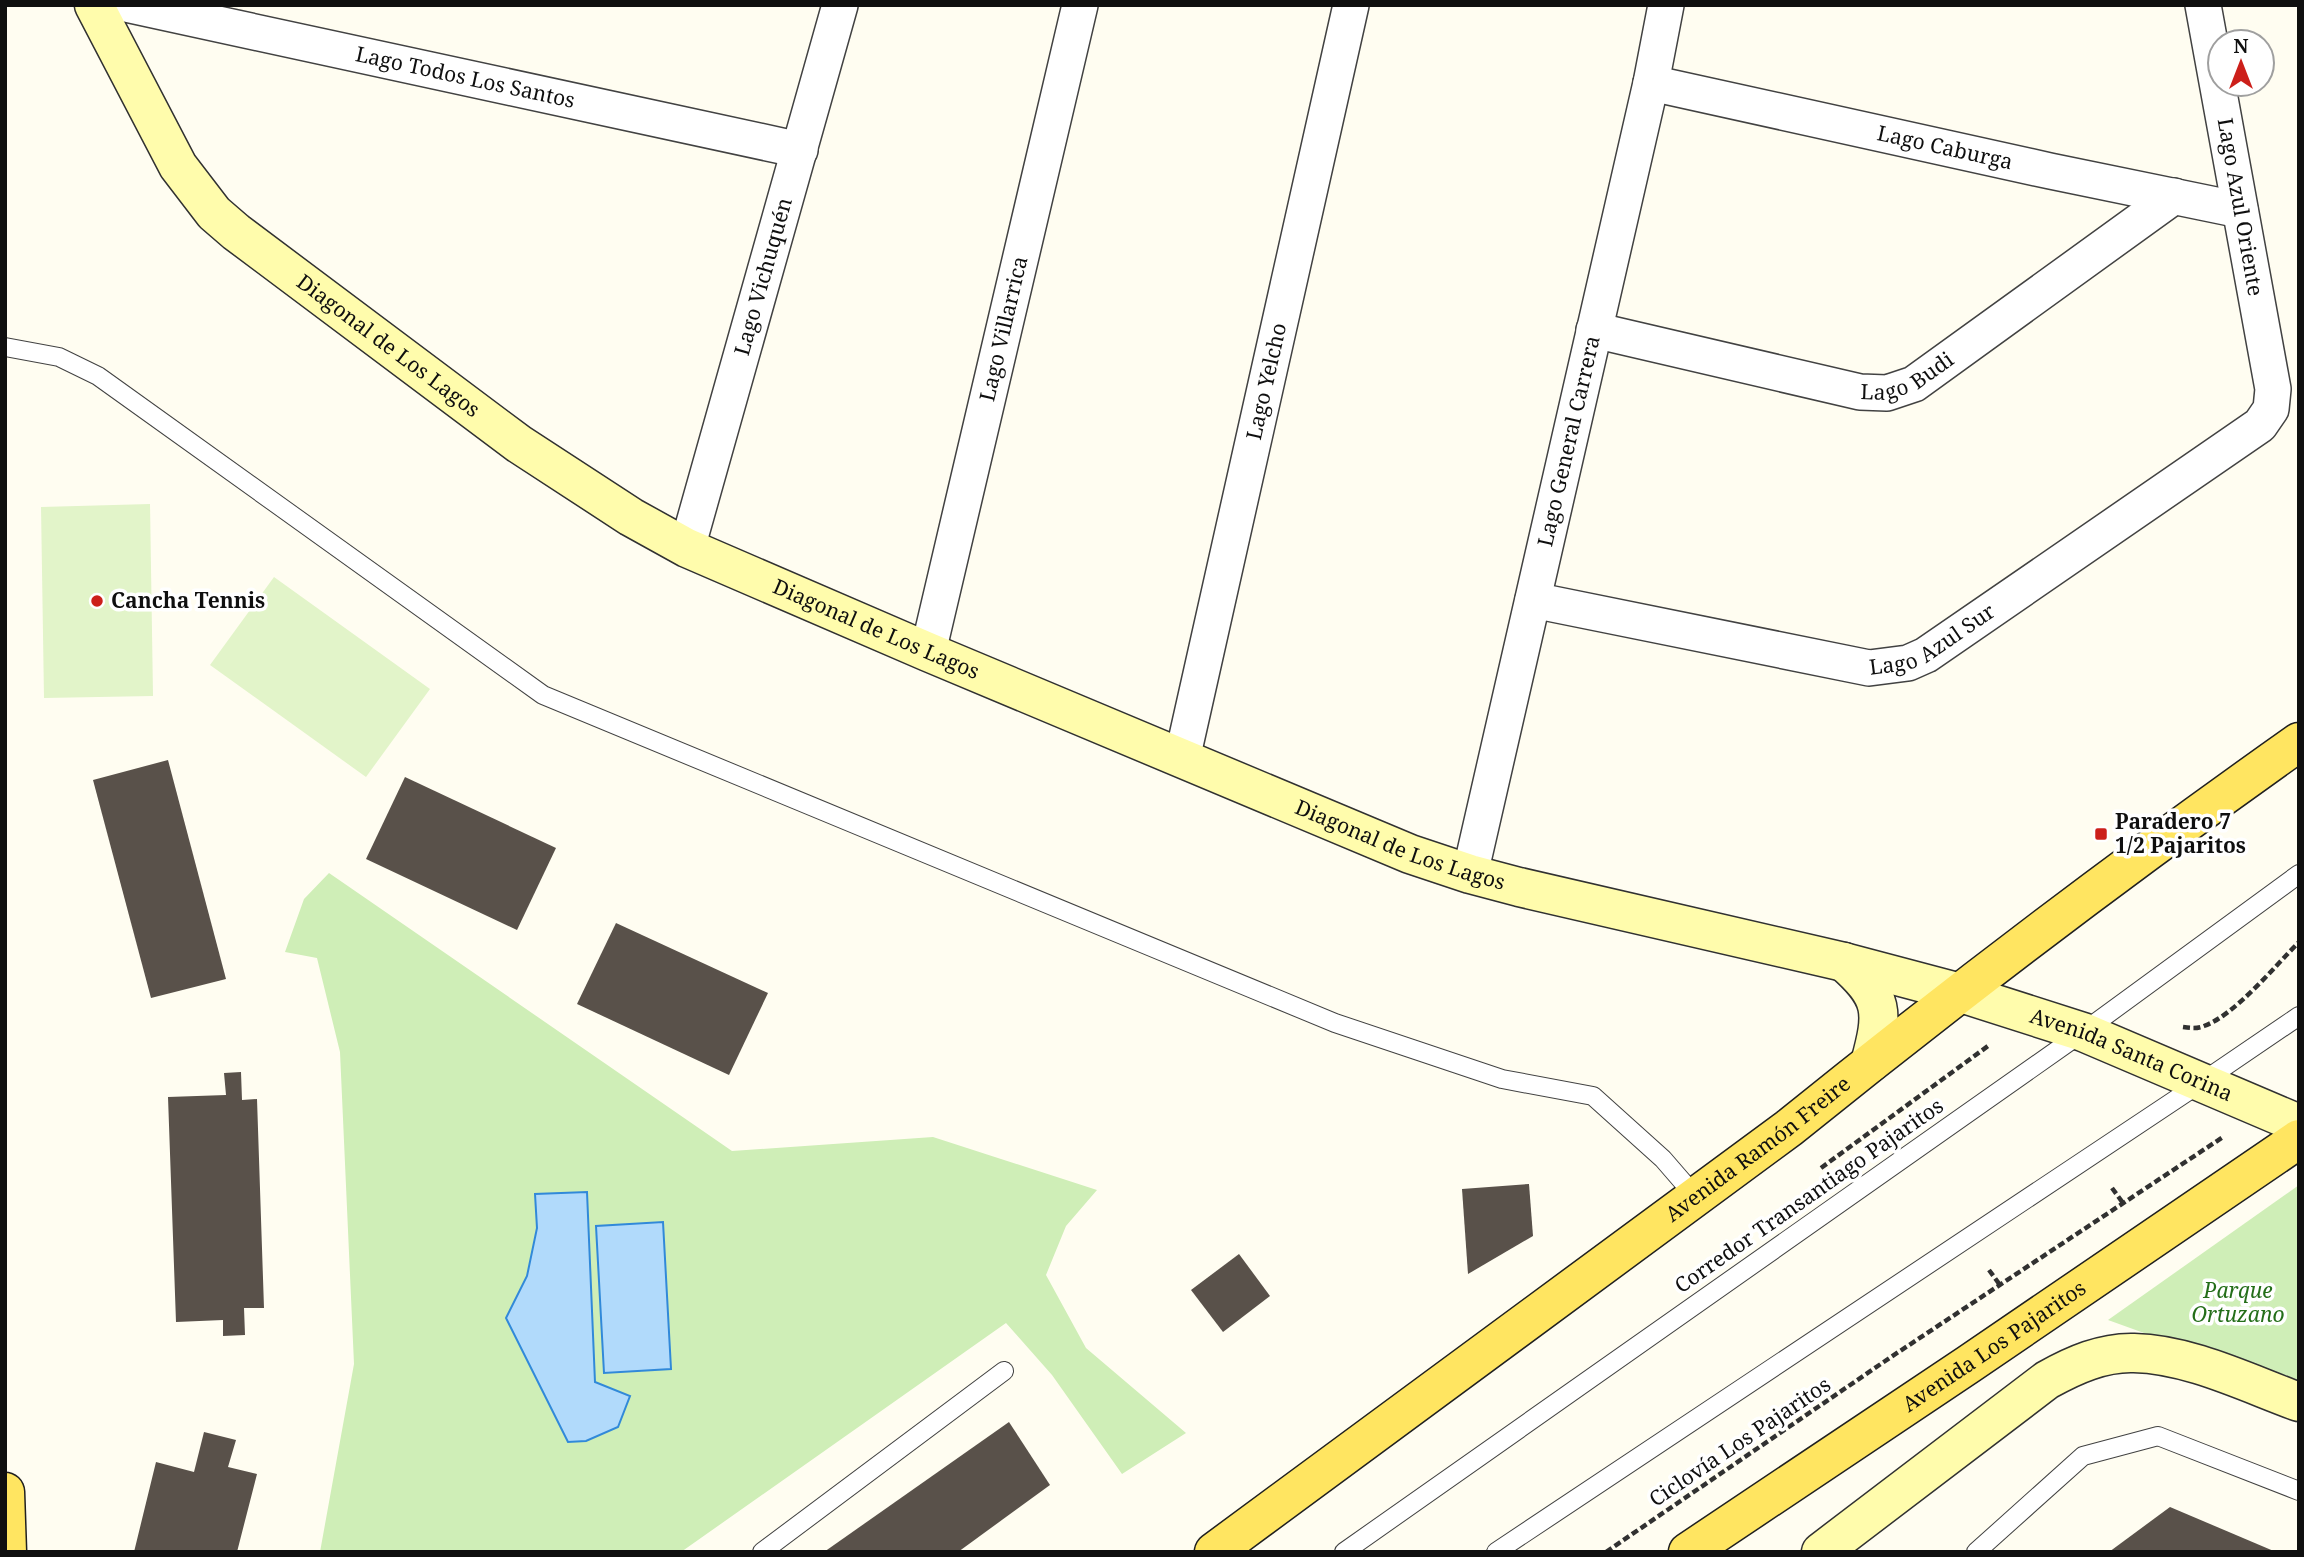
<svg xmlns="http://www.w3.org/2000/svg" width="2304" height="1557" font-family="'Noto Serif',serif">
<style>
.green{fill:#cfeeb7}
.pitch{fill:#e2f4c9}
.water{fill:#b1dafb;stroke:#3189d9;stroke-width:2}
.building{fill:#59514a}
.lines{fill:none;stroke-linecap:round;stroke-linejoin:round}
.lane-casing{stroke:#424242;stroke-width:20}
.street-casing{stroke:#424242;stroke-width:38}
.secondary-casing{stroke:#313131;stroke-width:41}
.primary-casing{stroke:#202020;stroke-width:41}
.path{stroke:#313131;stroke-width:4.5;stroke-dasharray:7 3.5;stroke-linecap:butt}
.lane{stroke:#fff;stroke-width:18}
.street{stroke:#fff;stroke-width:35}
.secondary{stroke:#fffcac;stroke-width:38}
.primary{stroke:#ffe561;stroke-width:38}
.poi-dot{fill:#cc1f1a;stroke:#fff;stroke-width:2.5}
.labels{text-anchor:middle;stroke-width:7;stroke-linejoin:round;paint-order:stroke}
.street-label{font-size:21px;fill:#0f0f0f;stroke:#fff}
.poi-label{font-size:21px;font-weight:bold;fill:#0f0f0f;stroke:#fff;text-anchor:start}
.park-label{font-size:21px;font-style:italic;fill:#246e19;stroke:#fff}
</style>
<rect width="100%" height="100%" fill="#fffdf1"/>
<g class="green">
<path d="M329,873L732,1151L933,1137L1097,1190L1066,1226L1046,1275L1086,1348L1186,1433L1122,1474L1052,1375L1006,1323L681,1552H320L354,1364L340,1052L317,958L285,952L304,899Z"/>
<path d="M2299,1185V1389L2108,1320Z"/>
</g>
<g class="pitch">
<path d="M150,504L153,696L44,698L41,507Z"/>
<path d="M274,577L430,689L366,777L210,665Z"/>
</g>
<g class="water">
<path d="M587,1192L595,1382L630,1396L618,1427L586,1441L568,1442L506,1318L527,1276L537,1228L535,1194Z"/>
<path d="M663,1222L671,1369L604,1373L596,1226Z"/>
</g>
<g class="building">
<path d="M168,760L226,979L151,998L93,780Z"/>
<path d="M405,777L556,848L517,930L366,859Z"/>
<path d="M616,923L768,993L729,1075L577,1004Z"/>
<path d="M241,1072L242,1100L257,1099L264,1308H244L245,1335L223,1336V1320L176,1322L168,1097L226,1095L224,1073Z"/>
<path d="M1529,1184L1533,1236L1468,1274L1462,1189Z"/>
<path d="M1239,1254L1270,1296L1223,1332L1191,1290Z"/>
<path d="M1009,1422L1050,1485L958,1552H824Z"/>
<path d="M204,1432L236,1440L228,1467L257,1474L237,1552H134L156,1462L194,1472Z"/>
<path d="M2170,1507L2276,1552H2109Z"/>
</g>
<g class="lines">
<g class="lane-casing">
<g id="lane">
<path d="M5,347L59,357L98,376L543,695L1335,1023L1502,1079L1593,1096L1663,1159L1695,1196"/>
<path d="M762,1552L1004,1371"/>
<path d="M1344,1552L2083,1032L2299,874"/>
<path d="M1496,1552L2202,1082L2299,1016"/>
<path d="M1976,1552L2083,1456L2158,1436L2299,1491"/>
</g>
</g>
<g class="street-casing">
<g id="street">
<path id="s1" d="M130,5L800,150"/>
<path id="s2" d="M1651,83L2050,171L2240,210"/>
<path id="s3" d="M1594,330L1860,392L1887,393L1914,384L2174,196"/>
<path id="s4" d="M687,548L840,5"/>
<path id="s5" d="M1533,600L1869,668L1908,663L1926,655L2260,425L2271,409L2273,389L2203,5"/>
<path id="s6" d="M928,652L1080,5"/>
<path id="s7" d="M1182,759L1351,5"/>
<path id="s8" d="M1470,874L1651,83L1666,5"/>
</g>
</g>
<g class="secondary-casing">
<g id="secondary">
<path id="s9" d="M94,5L178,166L214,213L236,232L519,444L631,517L687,548L928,652L1410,854L1470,874L1519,887L1844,962L1961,993L2083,1032L2299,1124"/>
<path d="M1844,962C1884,997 1884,1012 1870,1063"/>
<path d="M1821,1552L2047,1380C2074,1365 2103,1352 2134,1353C2189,1354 2247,1383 2299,1402"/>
</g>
</g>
<g class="primary-casing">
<g id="primary">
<path d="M5,1492L7,1552"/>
<path id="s10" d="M1214,1552L1789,1128C1955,994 2125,865 2299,742"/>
<path id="s11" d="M1688,1552L1969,1364L2299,1139"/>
</g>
</g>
<g class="path">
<path d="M2183,1027C2190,1028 2197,1029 2204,1026C2235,1015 2275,966 2299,942"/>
<path d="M1821,1168L1988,1046"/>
<path d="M2112,1188L2123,1203"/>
<path d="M1989,1270L2000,1285"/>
<path d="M1606,1552L1891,1357L2223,1137"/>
</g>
<use href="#lane" class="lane"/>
<use href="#street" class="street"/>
<use href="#secondary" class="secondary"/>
<use href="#primary" class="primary"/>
</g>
<g class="poi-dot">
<circle cx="97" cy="601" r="7"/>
<rect x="2094" y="827" width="14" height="14" rx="3.5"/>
</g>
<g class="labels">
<g class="street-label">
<text dy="7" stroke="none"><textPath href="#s1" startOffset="343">Lago Todos Los Santos</textPath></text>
<text dy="7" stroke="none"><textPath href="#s2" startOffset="301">Lago Caburga</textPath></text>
<text transform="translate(2240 207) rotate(80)" y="7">Lago Azul Oriente</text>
<text dy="7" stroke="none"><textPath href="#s4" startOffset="282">Lago Vichuquén</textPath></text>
<text dy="7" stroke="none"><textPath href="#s6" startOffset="332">Lago Villarrica</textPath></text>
<text dy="7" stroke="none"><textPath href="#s9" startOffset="460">Diagonal de Los Lagos</textPath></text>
<text dy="7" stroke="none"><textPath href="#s3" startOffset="324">Lago Budi</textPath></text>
<text dy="7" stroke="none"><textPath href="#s7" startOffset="387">Lago Yelcho</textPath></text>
<text dy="7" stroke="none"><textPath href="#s8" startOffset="444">Lago General Carrera</textPath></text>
<text dy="7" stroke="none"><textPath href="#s9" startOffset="1027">Diagonal de Los Lagos</textPath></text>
<text dy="7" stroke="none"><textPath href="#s5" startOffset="413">Lago Azul Sur</textPath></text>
<text dy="7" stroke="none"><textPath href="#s9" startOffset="1594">Diagonal de Los Lagos</textPath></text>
<text dy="7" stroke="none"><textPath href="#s9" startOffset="2356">Avenida Santa Corina</textPath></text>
<text dy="7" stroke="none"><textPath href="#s10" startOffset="677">Avenida Ramón Freire</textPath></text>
<text transform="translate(1809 1196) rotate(-35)" y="7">Corredor Transantiago Pajaritos</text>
<text dy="7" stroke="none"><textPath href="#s11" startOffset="369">Avenida Los Pajaritos</textPath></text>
<text transform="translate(1740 1442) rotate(-34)" y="7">Ciclovía Los Pajaritos</text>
</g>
<g class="poi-label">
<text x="111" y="608">Cancha Tennis</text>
<text x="2115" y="829">Paradero 7<tspan x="2115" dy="24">1/2 Pajaritos</tspan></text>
</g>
<g class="park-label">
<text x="2238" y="1298">Parque<tspan x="2238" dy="24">Ortuzano</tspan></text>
</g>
</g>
<rect width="2304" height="1557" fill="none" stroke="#0f0f0f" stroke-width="14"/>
<g transform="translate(2241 63)"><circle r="33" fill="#ffffff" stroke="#9f9f9f" stroke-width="2"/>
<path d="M0-5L12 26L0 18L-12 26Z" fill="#cc1f1a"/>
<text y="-10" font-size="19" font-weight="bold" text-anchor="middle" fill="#0f0f0f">N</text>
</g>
</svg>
